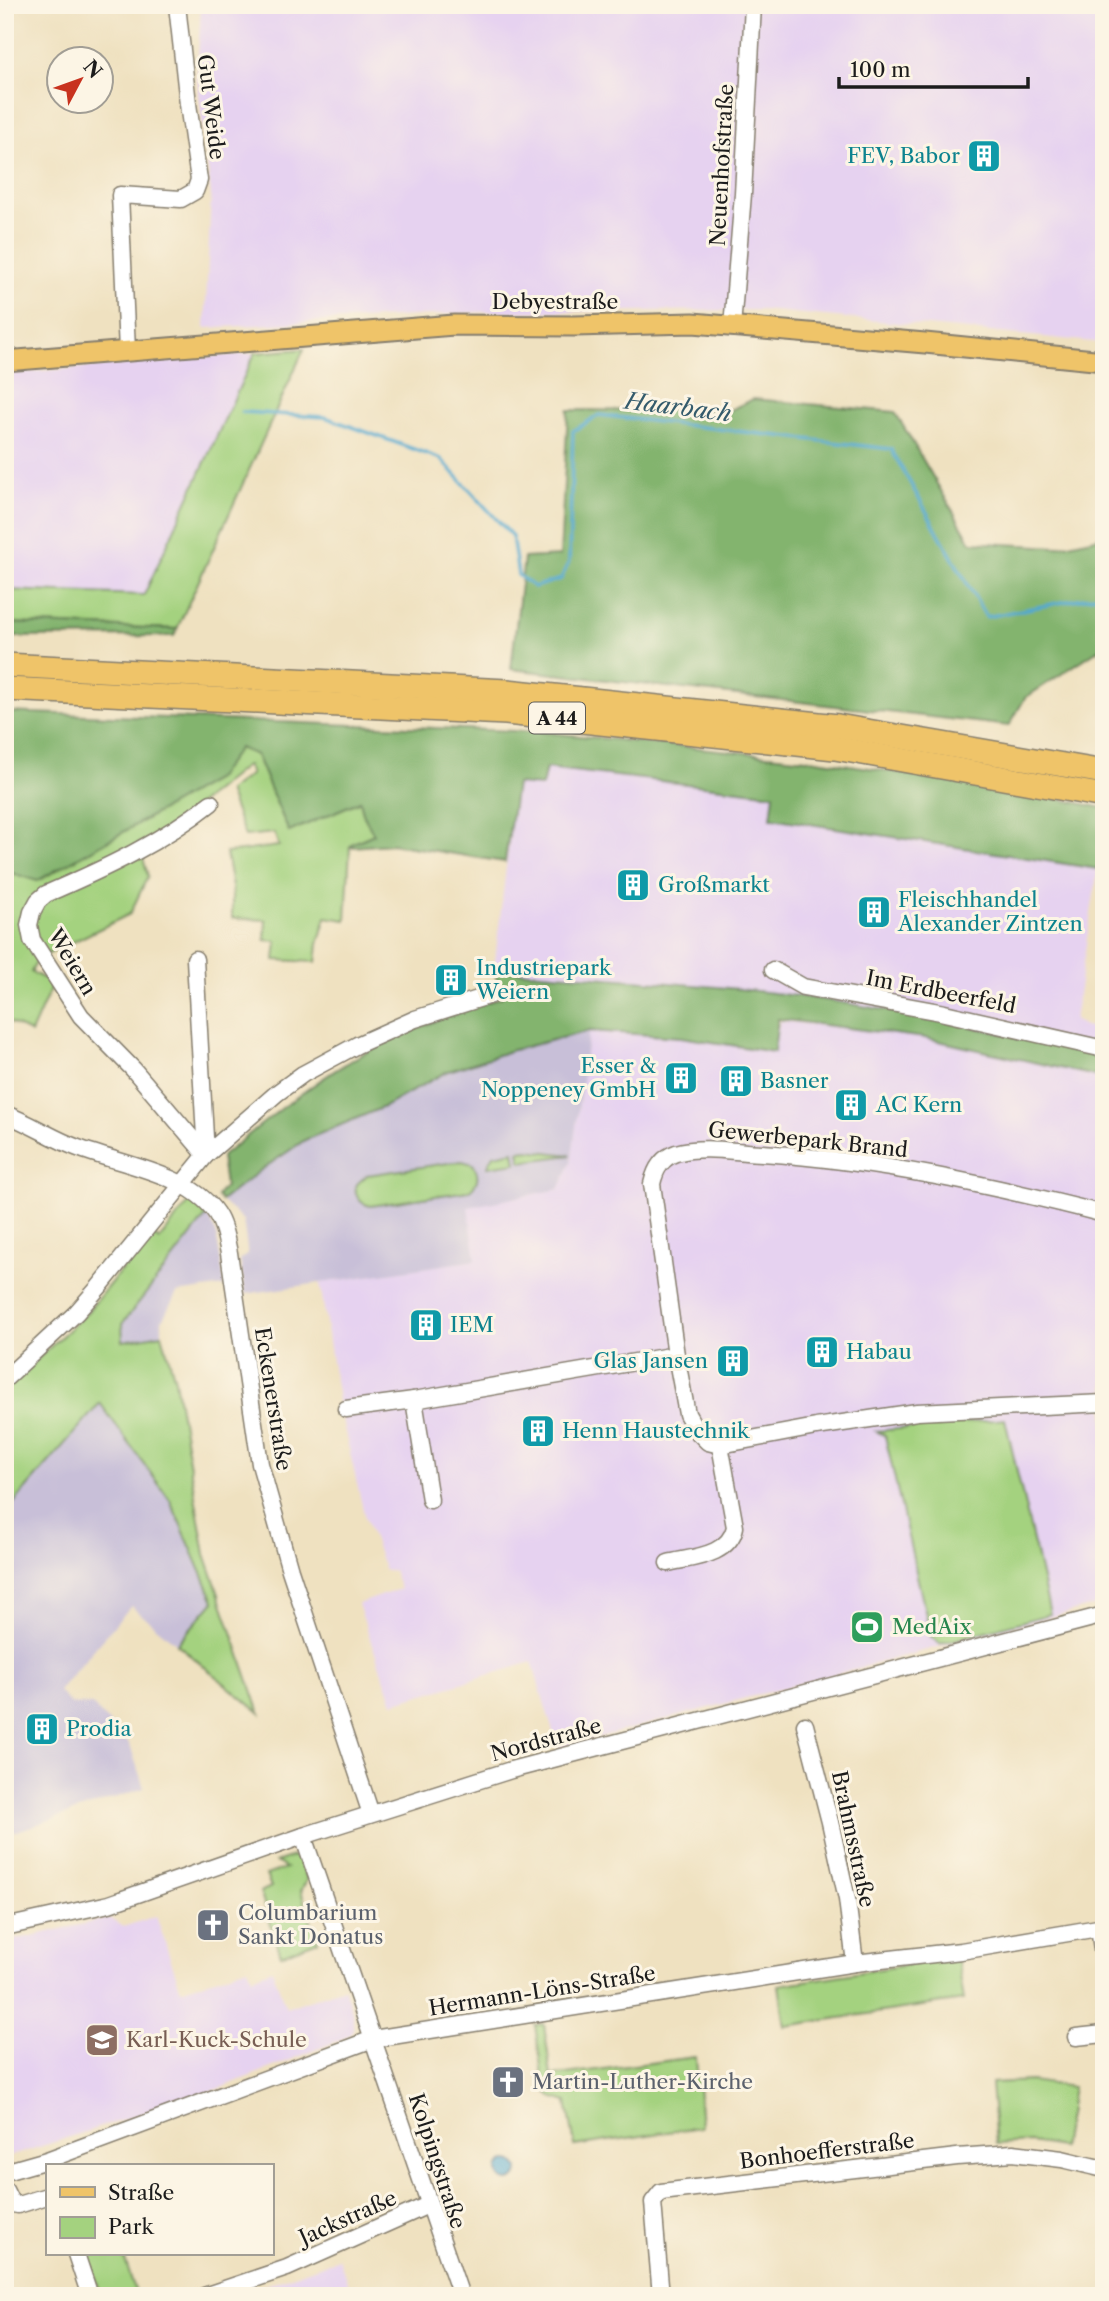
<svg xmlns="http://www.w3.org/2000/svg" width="1109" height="2301" font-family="'Libre Caslon Text',serif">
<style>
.built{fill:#e6d2f0}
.industrial{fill:#c8bfd8}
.green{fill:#a4d27f;stroke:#60774e;stroke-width:2}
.forest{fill:#83b46e;stroke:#506845;stroke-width:2}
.water{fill:#52a9ce;stroke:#376275;stroke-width:2}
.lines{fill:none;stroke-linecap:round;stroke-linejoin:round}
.stream{stroke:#52a9ce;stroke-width:3.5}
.minor-casing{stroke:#867e6e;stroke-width:19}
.major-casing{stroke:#867e6e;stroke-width:23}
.highway-casing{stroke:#867e6e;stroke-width:26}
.minor{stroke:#fff;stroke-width:16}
.major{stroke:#efc469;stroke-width:19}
.highway{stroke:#efc469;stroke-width:23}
.labels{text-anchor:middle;stroke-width:6;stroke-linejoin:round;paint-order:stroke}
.shield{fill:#fcf5e5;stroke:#5f5d58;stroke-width:2}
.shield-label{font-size:19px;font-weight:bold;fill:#1c1c1c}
.street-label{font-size:21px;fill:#1c1c1c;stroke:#fcf5e5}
.culture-label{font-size:21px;fill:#0d838f;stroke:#fcf5e5;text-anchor:start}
.leisure-label{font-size:21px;fill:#27864d;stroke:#fcf5e5;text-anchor:start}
.worship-label{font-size:21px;fill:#5b616d;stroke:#fcf5e5;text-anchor:start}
.education-label{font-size:21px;fill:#785e54;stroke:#fcf5e5;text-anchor:start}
.water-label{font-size:23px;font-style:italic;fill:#345b6c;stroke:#fcf5e5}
</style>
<rect width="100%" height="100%" fill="#fcf5e5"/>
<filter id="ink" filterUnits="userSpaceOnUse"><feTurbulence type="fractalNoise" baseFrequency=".0143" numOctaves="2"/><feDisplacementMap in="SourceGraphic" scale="14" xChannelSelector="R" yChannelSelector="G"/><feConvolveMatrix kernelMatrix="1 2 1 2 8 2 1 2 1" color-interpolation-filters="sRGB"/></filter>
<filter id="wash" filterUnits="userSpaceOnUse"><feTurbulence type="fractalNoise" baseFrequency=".00686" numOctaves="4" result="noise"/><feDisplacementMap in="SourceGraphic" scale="28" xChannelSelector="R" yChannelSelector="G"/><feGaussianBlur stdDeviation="1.57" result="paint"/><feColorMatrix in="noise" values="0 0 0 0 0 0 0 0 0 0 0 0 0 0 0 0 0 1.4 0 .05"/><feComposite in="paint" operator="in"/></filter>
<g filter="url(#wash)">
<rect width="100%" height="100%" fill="#efe1c0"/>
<g class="built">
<path d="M201,5H1104V343L764,310L483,312L205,328L211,194L197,77Z"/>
<path d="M255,353L144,595L5,590V374Z"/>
<path d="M546,768L774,794L772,818L1098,869L1074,1020L1084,1026L1104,1030V1058L1046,1043L903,1012L747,990L494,969L516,783Z"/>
<path d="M780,1021L925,1038L1104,1078V1603L558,1748L532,1662L393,1703L358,1604L400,1589L393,1570L385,1571L364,1514L339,1406L320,1283L475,1260L467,1207L559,1189L571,1162L589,1031L681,1037L773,1052Z"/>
<path d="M156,1916L181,1990L248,1967L252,1977L272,1969L286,2008L344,1988L353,2014V2029L349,2035L340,2040L218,2089L5,2158V1942L110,1918L123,1927Z"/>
<path d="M339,2259L352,2296H235Z"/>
</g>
<g class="industrial">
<path d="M589,1031L571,1162L559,1189L468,1207L476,1260L245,1294L240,1259L248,1255L243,1220L221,1201L261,1170L305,1140L386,1106L446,1072L513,1050Z"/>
<path d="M207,1215L216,1233L225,1286L177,1293L162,1320V1334L175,1380L205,1554L260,1713L131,1606L58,1691L71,1704L92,1705L130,1745L144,1788L5,1835V1513L125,1373L122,1324Z"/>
</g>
<g class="green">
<path d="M304,349L177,629L5,623V590L144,595L255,353Z"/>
<path d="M239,748L256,755L289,832L360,801L364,816L374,834L353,843L350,847L346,920L326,917L318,944L316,962L275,960L277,941L265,940L266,920L232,918V887L226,853L279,846L274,833L245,836L228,791L251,774L247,765L176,823L139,844L148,876L130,914L38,959L31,972L53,983L31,1033L5,1020V871L38,881L216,779Z"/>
<path d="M528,1150L571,1155L521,1162L519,1151Z"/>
<path d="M514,1151L516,1163L488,1167L489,1163L494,1155Z"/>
<path d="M462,1161L473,1164C480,1174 479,1184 468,1191L371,1206C360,1204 354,1196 356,1185L367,1175Z"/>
<path d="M191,1200L207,1215L122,1324L123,1341L162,1334L175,1380L205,1554L260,1713L177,1644L214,1601L170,1500L100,1403L5,1513V1390L88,1311L151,1233L159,1240Z"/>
<path d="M1005,1419L1050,1614L940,1644L931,1637L885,1436L876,1431Z"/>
<path d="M293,1856L300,1861L307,1879L301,1891L318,1941L281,1955L260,1892L271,1887L266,1875L286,1868L276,1862Z"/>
<path d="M957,1957L964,2000L785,2026L779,1985Z"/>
<path d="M544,2024L551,2076L696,2057L701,2127L575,2146L567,2102L551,2097L544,2089L535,2025Z"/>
<path d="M1031,2081L1073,2087L1062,2147L1031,2142L996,2144L991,2083Z"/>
<path d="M88,2254H123L137,2296H101Z"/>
</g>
<g class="forest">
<path d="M753,399L895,412L971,542L1056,547L1104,536V646L1025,698L1009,726L511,669L524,558L560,556L568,410L728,411Z"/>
<path d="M5,623L177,629L174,636L5,637Z"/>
<path d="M5,712L540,732L817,760L1013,790L1104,808V841L1098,869L771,818L774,794L546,768L542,786L516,784L505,862L392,844L350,847L353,843L374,834L364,816L360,801L289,832L256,755L239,748L216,779L37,881L5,871Z"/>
<path d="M494,969C578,976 664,982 748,990C868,1003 987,1028 1104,1058V1078L925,1038L778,1019L774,1052L681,1037L589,1031L513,1050L446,1072L386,1106L305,1140L261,1170L221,1201L217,1196L225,1186L221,1157C268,1119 314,1080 368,1051C411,1029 456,1013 502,997Z"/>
</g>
<circle class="water" cx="508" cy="2171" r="10"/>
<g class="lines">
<path class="stream" d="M242,412L325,417L441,459L512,536L518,575L534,587L561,579L569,562L573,431L599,415L891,449L986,617L1104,594"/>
</g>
</g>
<g filter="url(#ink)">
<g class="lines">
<g class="minor-casing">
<g id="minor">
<path d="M732,327L743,194L753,5"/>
<path d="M127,351L120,195L181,199L195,191L199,180L188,104L177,5"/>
<path d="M195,959L206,1155"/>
<path d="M773,970L803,987L940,1012L1104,1049"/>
<path d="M5,1114C30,1123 53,1139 78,1148C120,1164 190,1174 216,1213C224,1225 226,1239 229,1253L260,1464L290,1570L371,1814"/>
<path d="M206,1155L133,1069L81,1016L32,940L29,925L32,912L38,901L46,894C104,869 162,842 211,803"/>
<path d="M1104,1214C991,1185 878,1161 762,1153C735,1152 703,1145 676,1153C661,1158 655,1170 652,1184L676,1355L687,1414L696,1430L708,1442L720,1445L816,1427L917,1412L1104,1403"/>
<path d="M5,1379L76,1313L99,1287L206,1155L277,1093L303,1074L357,1045L415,1019L491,995"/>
<path d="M414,1400L430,1500"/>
<path d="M346,1409L414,1400L676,1355"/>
<path d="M668,1563C693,1557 729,1556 735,1527L720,1445"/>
<path d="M805,1725L830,1822L847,1899L855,1963"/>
<path d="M303,1836L461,2296"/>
<path d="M5,1927L109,1904L303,1836L511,1770L1104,1615"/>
<path d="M1099,1928L1104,1964"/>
<path d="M1076,2037L1104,2034"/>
<path d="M5,2172L47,2160L373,2039L855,1963L961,1951L1104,1927"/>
<path d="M5,2190L12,2204L18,2205L47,2196"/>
<path d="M76,2254L90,2296"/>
<path d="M204,2296L287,2268L428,2205"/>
<path d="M661,2296L653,2202L661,2192L957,2157L1013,2153L1062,2159L1104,2169"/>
</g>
</g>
<g class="major-casing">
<path id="major" d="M5,361L454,325L574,326L693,323L925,343L1104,361"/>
</g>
<g class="highway-casing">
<g id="highway">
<path d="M5,665L507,691L838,726L1104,772"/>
<path d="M5,689L506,713L835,748L1104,796"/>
</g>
</g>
<use href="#minor" class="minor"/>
<use href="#major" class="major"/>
<use href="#highway" class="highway"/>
</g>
</g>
<defs>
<g id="building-square" transform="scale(1.75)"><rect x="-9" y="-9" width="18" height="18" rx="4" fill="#0f9aa8" stroke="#fcf5e5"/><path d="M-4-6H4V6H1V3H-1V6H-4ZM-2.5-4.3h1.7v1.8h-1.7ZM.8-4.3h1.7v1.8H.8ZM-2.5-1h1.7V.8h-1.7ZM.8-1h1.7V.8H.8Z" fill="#fff"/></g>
<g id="stadium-square" transform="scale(1.75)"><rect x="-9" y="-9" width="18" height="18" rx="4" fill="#2e9e5b" stroke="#fcf5e5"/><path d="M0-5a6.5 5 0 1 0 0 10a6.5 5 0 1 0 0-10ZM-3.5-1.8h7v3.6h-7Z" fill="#fff"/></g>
<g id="church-square" transform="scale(1.75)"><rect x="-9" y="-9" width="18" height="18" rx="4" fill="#6b7280" stroke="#fcf5e5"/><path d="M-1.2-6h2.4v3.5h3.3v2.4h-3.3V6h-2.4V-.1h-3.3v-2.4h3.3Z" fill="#fff"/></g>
<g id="school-square" transform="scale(1.75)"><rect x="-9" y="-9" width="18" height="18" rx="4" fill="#8d6e63" stroke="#fcf5e5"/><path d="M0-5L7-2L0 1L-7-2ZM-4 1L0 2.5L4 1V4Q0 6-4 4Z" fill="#fff"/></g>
</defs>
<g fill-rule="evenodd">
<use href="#building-square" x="984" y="156"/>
<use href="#building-square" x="633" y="885"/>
<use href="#building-square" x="874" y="912"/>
<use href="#building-square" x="451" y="980"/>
<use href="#building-square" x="681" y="1078"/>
<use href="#building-square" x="736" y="1081"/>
<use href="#building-square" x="851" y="1105"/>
<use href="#building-square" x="426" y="1325"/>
<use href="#building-square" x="822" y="1352"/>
<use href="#building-square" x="733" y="1361"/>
<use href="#building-square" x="538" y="1431"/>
<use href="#stadium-square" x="867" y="1627"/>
<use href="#building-square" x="42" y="1729"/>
<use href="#church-square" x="213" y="1925"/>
<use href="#school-square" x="102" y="2040"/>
<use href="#church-square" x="508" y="2082"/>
</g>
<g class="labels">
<rect class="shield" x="529" y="702.5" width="56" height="31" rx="5"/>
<g class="shield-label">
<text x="557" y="725">A 44</text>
</g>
<g class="street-label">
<text transform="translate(211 107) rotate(83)" y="7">Gut Weide</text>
<text transform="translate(722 165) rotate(-87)" y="7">Neuenhofstraße</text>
<text x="555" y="309">Debyestraße</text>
<text transform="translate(72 962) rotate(59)" y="7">Weiern</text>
<text transform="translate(941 992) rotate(11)" y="7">Im Erdbeerfeld</text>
<text transform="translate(808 1140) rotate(6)" y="7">Gewerbepark Brand</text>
<text transform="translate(273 1399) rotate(81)" y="7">Eckenerstraße</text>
<text transform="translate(546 1740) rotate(-15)" y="7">Nordstraße</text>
<text transform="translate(853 1839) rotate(78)" y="7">Brahmsstraße</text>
<text transform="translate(542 1991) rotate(-9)" y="7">Hermann-Löns-Straße</text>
<text transform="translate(827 2151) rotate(-7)" y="7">Bonhoefferstraße</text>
<text transform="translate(437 2161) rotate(72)" y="7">Kolpingstraße</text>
<text transform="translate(348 2218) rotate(-24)" y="7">Jackstraße</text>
</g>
<g class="culture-label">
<text x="960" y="163" text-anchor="end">FEV, Babor</text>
<text x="658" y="892">Großmarkt</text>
<text x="898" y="907">Fleischhandel<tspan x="898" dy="24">Alexander Zintzen</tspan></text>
<text x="476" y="975">Industriepark<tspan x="476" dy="24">Weiern</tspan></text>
<text x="656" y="1073" text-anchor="end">Esser &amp;<tspan x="656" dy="24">Noppeney GmbH</tspan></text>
<text x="760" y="1088">Basner</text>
<text x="876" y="1112">AC Kern</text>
<text x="450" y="1332">IEM</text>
<text x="846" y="1359">Habau</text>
<text x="708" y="1368" text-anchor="end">Glas Jansen</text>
<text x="562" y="1438">Henn Haustechnik</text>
<text x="66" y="1736">Prodia</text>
</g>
<g class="leisure-label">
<text x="892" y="1634">MedAix</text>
</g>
<g class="worship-label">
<text x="238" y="1920">Columbarium<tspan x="238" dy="24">Sankt Donatus</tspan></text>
<text x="532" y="2089">Martin-Luther-Kirche</text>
</g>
<g class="education-label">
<text x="126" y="2047">Karl-Kuck-Schule</text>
</g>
<g class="water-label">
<text transform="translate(678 407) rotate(7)" y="8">Haarbach</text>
</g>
</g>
<rect width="1109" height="2301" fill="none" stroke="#fcf5e5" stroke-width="28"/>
<rect x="46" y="2164" width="228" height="91" fill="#fcf5e5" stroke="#a29e95" stroke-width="2"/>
<rect x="60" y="2187" width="35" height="10" fill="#efc469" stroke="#a29e95" stroke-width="2"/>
<text x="108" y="2200" font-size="21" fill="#1c1c1c">Straße</text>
<rect x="60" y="2217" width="35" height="21" fill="#a4d27f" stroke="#a29e95" stroke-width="2"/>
<text x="108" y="2234" font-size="21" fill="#1c1c1c">Park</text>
<g transform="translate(80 80) rotate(49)"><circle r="33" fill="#fcf5e5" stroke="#a29e95" stroke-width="2"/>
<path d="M0-5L12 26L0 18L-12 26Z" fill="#c8321e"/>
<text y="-10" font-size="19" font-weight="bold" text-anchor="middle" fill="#1c1c1c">N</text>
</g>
<path d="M839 77v10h189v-10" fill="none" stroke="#1c1c1c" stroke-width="3.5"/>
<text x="850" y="77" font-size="21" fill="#1c1c1c" stroke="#fcf5e5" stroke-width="5" paint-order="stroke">100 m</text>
</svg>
